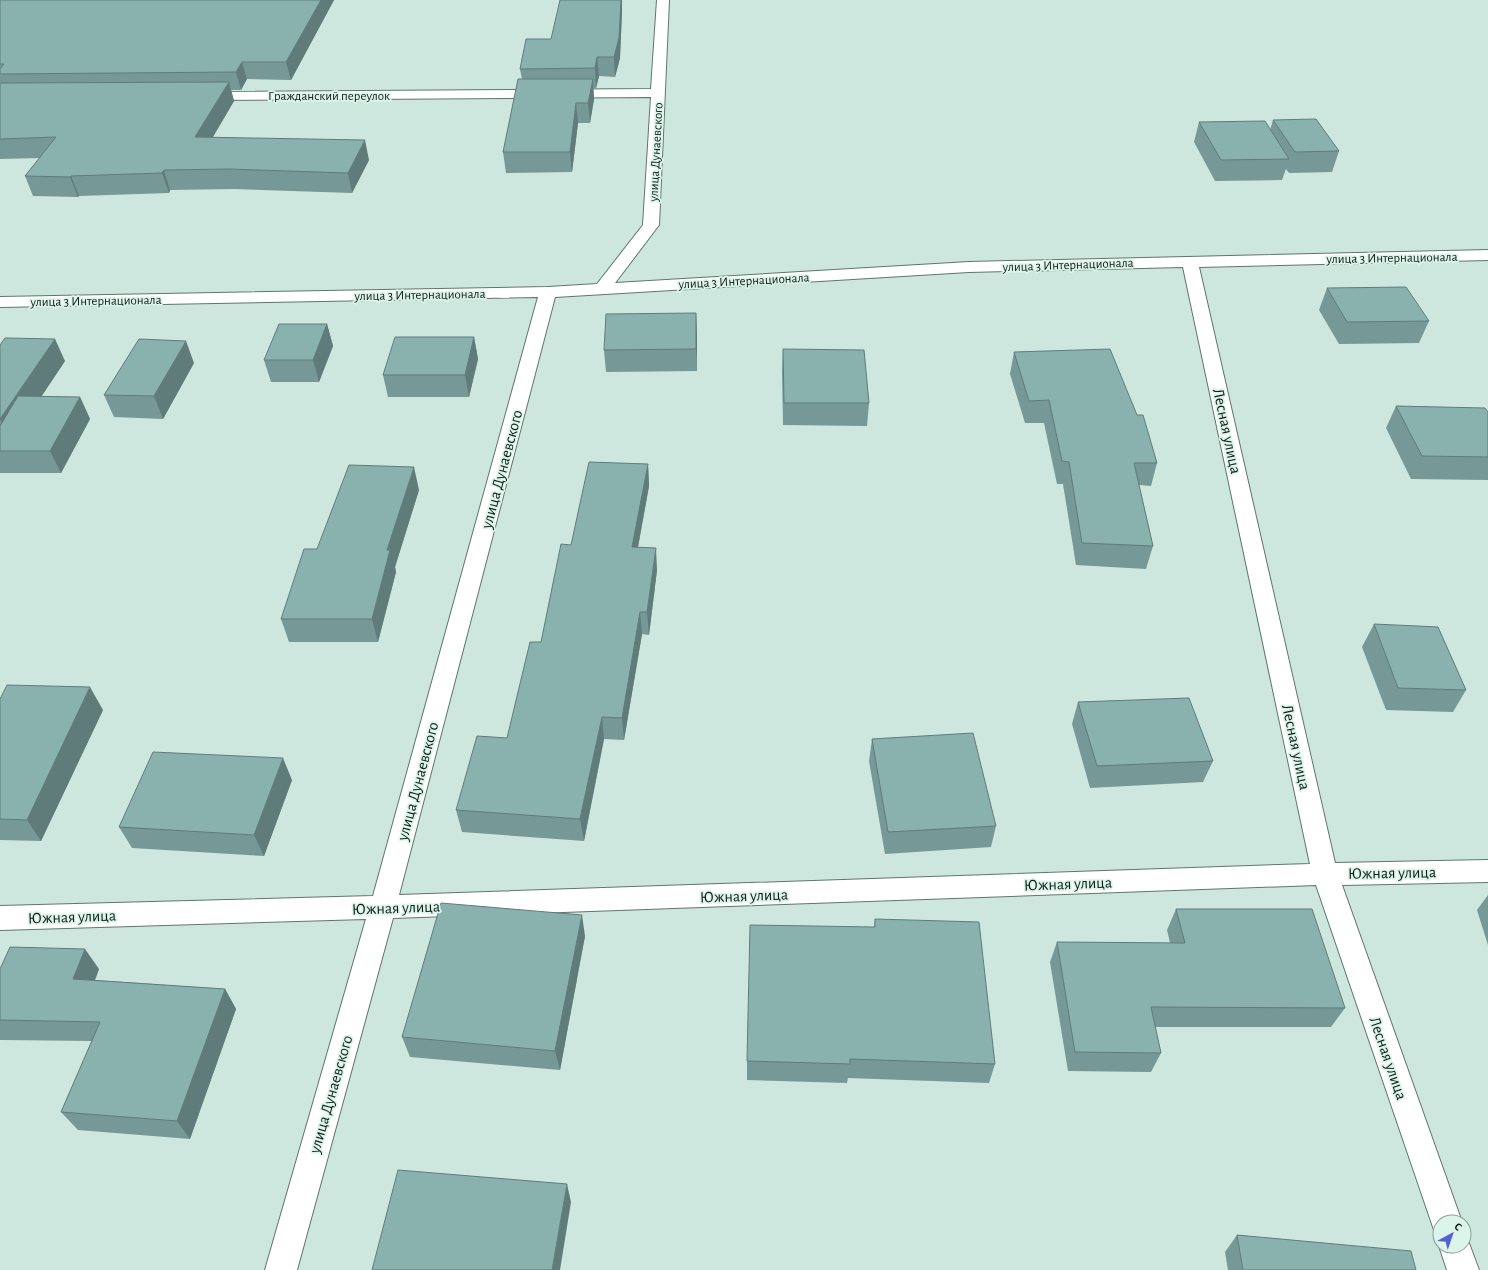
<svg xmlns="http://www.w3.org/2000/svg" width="1488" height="1270" font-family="'Alegreya Sans',sans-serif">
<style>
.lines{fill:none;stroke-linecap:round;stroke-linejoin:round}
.minor-casing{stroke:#5f756d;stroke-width:2}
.minor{fill:#fff;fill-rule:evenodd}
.wall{fill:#769896}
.shaded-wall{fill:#607c7a}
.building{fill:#89b1ae;stroke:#607c7a}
.labels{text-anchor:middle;stroke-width:3.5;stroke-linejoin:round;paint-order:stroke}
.far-street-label{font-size:13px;fill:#131c19;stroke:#dcf5eb}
.street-label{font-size:16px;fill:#131c19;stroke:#dcf5eb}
</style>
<rect width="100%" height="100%" fill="#cee7de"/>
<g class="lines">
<g class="minor-casing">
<g id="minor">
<path d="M657,0H669L659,225L615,283L969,262L1488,250V260L1199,267L1335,863L1488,860V882L1342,885L1462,1222H1440V1235L1435,1233L1316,885L393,918L297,1270H265L366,919L0,930V906L373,896L538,297L0,307V297L548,287L597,284L643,225L651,97L204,100L199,99L197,96L199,93L204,92L651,89ZM1183,267L1310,864L399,895L555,297L969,272Z"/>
<path d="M1464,1234L1466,1235L1479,1270H1447L1439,1246L1440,1244V1246H1464Z"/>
</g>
</g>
<use href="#minor" class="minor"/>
</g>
<g class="wall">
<path d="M0,0H334L291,80L247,79L241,90H231L234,101L213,137L369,160L352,193L235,189L170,190L169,193L79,196L78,197L33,196L25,176L40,158L0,159V83H1L0,82Z"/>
<path d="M622,11L620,58L615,77L599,76L596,88H593L594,99L590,123H578L572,172L506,173L503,152L522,79L520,69L551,39Z"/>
<path d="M1273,120L1339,151L1332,172L1289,173L1286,169L1282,180L1215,181L1194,142L1199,122L1270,130Z"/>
<path d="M1327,288L1429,321L1419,343L1339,344L1319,310Z"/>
<path d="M696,313L697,371L606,372L604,350Z"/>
<path d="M327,324L333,346L319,382H271L264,360Z"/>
<path d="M474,337L478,359L469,397H388L383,375Z"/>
<path d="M0,345L65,361L41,397H80L90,419L61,473H0Z"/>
<path d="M783,349L869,403L867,426L783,425L782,371Z"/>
<path d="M1014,352L1137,415L1157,463L1151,486L1139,485L1153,546L1146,569L1076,565L1063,484H1057L1044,423H1025L1010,374Z"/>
<path d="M194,363L163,419L114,417L104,395Z"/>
<path d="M1396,406L1488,412V480L1411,479L1386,428Z"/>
<path d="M648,464L649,486L638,547L657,570L649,635L642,634L624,740L604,739L584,841L462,832L456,810L507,738L541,642L571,545Z"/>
<path d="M419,490L395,567L396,572L378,642H289L281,619L317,549Z"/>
<path d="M1374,624L1466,690L1453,712L1386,710L1362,647Z"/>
<path d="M0,699L103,710L41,841L0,840Z"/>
<path d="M1078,702L1213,761L1203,782L1090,788L1072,724Z"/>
<path d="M872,739L996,826L991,847L885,854L869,761Z"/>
<path d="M292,780L264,856L132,848L119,827Z"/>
<path d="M1488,895V945L1477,910Z"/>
<path d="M1176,909L1345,1008L1331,1027H1155L1161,1053L1151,1072L1068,1071L1050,962L1057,942L1170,943L1167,930Z"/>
<path d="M875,919L995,1064L989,1083L848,1078L847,1083L747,1080V1061L874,927Z"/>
<path d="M585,936L560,1070L410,1057L402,1037Z"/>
<path d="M0,969H99L95,980L225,989L236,1009L190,1139L78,1130L61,1112L92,1041L0,1040Z"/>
<path d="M1237,1235L1416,1270H1228L1225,1252Z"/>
</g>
<g class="shaded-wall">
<path d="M321,0H334L291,80L286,62Z"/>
<path d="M621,0H622V11L620,58L615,77L614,57Z"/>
<path d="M597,57L599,76L596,88L595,68Z"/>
<path d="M242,62L247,79L241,90L236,72Z"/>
<path d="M593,79L594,99L590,123L588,103Z"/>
<path d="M229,82L234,101L201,157L195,137Z"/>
<path d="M576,103L578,123L572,172L570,152Z"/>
<path d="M365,140L369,160L352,193L348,173Z"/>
<path d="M164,170L170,190L169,193L162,173Z"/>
<path d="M71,176L79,196L78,197L70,177Z"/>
<path d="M696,313L697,335V371L696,349Z"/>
<path d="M327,324L333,346L319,382L313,360Z"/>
<path d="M474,337L478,359L469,397L465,375Z"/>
<path d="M55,339L65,361L11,442L0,419Z"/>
<path d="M186,341L194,363L163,419L154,396Z"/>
<path d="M80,397L90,419L61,473L50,451Z"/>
<path d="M648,464L649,486L634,569L632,547Z"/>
<path d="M414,467L419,490L395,567L396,572L378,642L372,619L387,550Z"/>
<path d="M656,548L657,570L649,635L647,612Z"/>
<path d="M640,612L642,634L624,740L622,718Z"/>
<path d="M90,687L103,710L41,841L27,820Z"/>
<path d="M602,717L604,739L584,841L580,819Z"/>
<path d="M283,758L292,780L264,856L254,835Z"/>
<path d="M582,915L585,936L560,1070L555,1051Z"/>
<path d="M85,949L99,969L88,998L73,979Z"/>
<path d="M225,989L236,1009L190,1139L177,1121Z"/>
<path d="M567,1184L571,1202L560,1270H552Z"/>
</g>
<g class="building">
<path d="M0,0H321L286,62H242L236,72L0,74V69L4,64H0Z"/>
<path d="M560,0H621L619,38L614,57H597L595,68L520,69L526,39H551Z"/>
<path d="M518,79H593L588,103H576L570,152H503Z"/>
<path d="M229,82L195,137L365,140L348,173L228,169L164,170L162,173L71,176L70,177L25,176L56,137L0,139V83Z"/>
<path d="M1316,119L1339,151L1295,152L1273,120Z"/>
<path d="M1265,121L1289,159L1221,160L1199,122Z"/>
<path d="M1406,287L1429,321L1347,322L1327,288Z"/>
<path d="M696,313V349L604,350L606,314Z"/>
<path d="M279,324H327L313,360H264Z"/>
<path d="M395,337H474L465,375H383Z"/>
<path d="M5,338L55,339L0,419V345Z"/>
<path d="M139,339L186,341L154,396L104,395Z"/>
<path d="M783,349L864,350L869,403H784Z"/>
<path d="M1110,349L1137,415H1143L1157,463H1134L1153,546L1082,543L1069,462L1062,461L1049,400L1029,401L1014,352Z"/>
<path d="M18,396L80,397L50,451H0V426Z"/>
<path d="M1396,406L1485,408L1488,412V457L1422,456Z"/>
<path d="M589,462L648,464L632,547L656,548L647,612H640L622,718L602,717L580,819L456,810L477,736L507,738L530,642H541L561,544L571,545Z"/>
<path d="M349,465L414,467L387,550H390L372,619H281L304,549H317Z"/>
<path d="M1374,624L1438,627L1466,690L1398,688Z"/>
<path d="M7,685L90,687L27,820L0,819V699Z"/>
<path d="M1189,698L1213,761L1097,766L1078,702Z"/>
<path d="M973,733L996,826L888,832L872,739Z"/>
<path d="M153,752L283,758L254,835L119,827Z"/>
<path d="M441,903L582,915L555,1051L402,1037Z"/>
<path d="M1176,909H1312L1345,1008L1151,1007L1161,1053L1075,1052L1057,942L1185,943Z"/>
<path d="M875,919L979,922L995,1064L850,1059V1064L747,1061L750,925L875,927Z"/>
<path d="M10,947L85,949L73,979L225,989L177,1121L61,1112L100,1022L0,1020V969Z"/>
<path d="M398,1170L567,1184L552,1270H372Z"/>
<path d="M1237,1235L1411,1251L1416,1270H1243Z"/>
</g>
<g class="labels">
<g class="far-street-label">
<text x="329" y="100">Гражданский переулок</text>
<text transform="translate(655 152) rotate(-87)" y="5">улица Дунаевского</text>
<text transform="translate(1392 257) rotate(-1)" y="5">улица 3 Интернационала</text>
<text transform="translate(1068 264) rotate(-2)" y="5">улица 3 Интернационала</text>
<text transform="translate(744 280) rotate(-3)" y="5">улица 3 Интернационала</text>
<text transform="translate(420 294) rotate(-1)" y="5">улица 3 Интернационала</text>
<text transform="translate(96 300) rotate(-1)" y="5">улица 3 Интернационала</text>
</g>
<g class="street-label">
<text transform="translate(1228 431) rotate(78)" y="6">Лесная улица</text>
<text transform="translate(501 469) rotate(-75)" y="6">улица Дунаевского</text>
<text transform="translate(1297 747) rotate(78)" y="6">Лесная улица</text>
<text transform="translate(417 781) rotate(-75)" y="6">улица Дунаевского</text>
<text transform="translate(1392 872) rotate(-1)" y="6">Южная улица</text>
<text transform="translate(1068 883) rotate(-2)" y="6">Южная улица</text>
<text transform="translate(744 895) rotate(-2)" y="6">Южная улица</text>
<text transform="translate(396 907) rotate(-2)" y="6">Южная улица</text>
<text transform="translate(72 916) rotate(-2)" y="6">Южная улица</text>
<text transform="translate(1389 1058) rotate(71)" y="6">Лесная улица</text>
<text transform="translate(330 1094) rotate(-74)" y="6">улица Дунаевского</text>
</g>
</g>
<g transform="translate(1452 1234) rotate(40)"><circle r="19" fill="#dcf5eb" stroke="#8c9e97"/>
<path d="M0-3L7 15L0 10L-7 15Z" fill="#5360d6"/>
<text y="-6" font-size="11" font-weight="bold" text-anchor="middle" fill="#131c19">С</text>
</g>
</svg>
